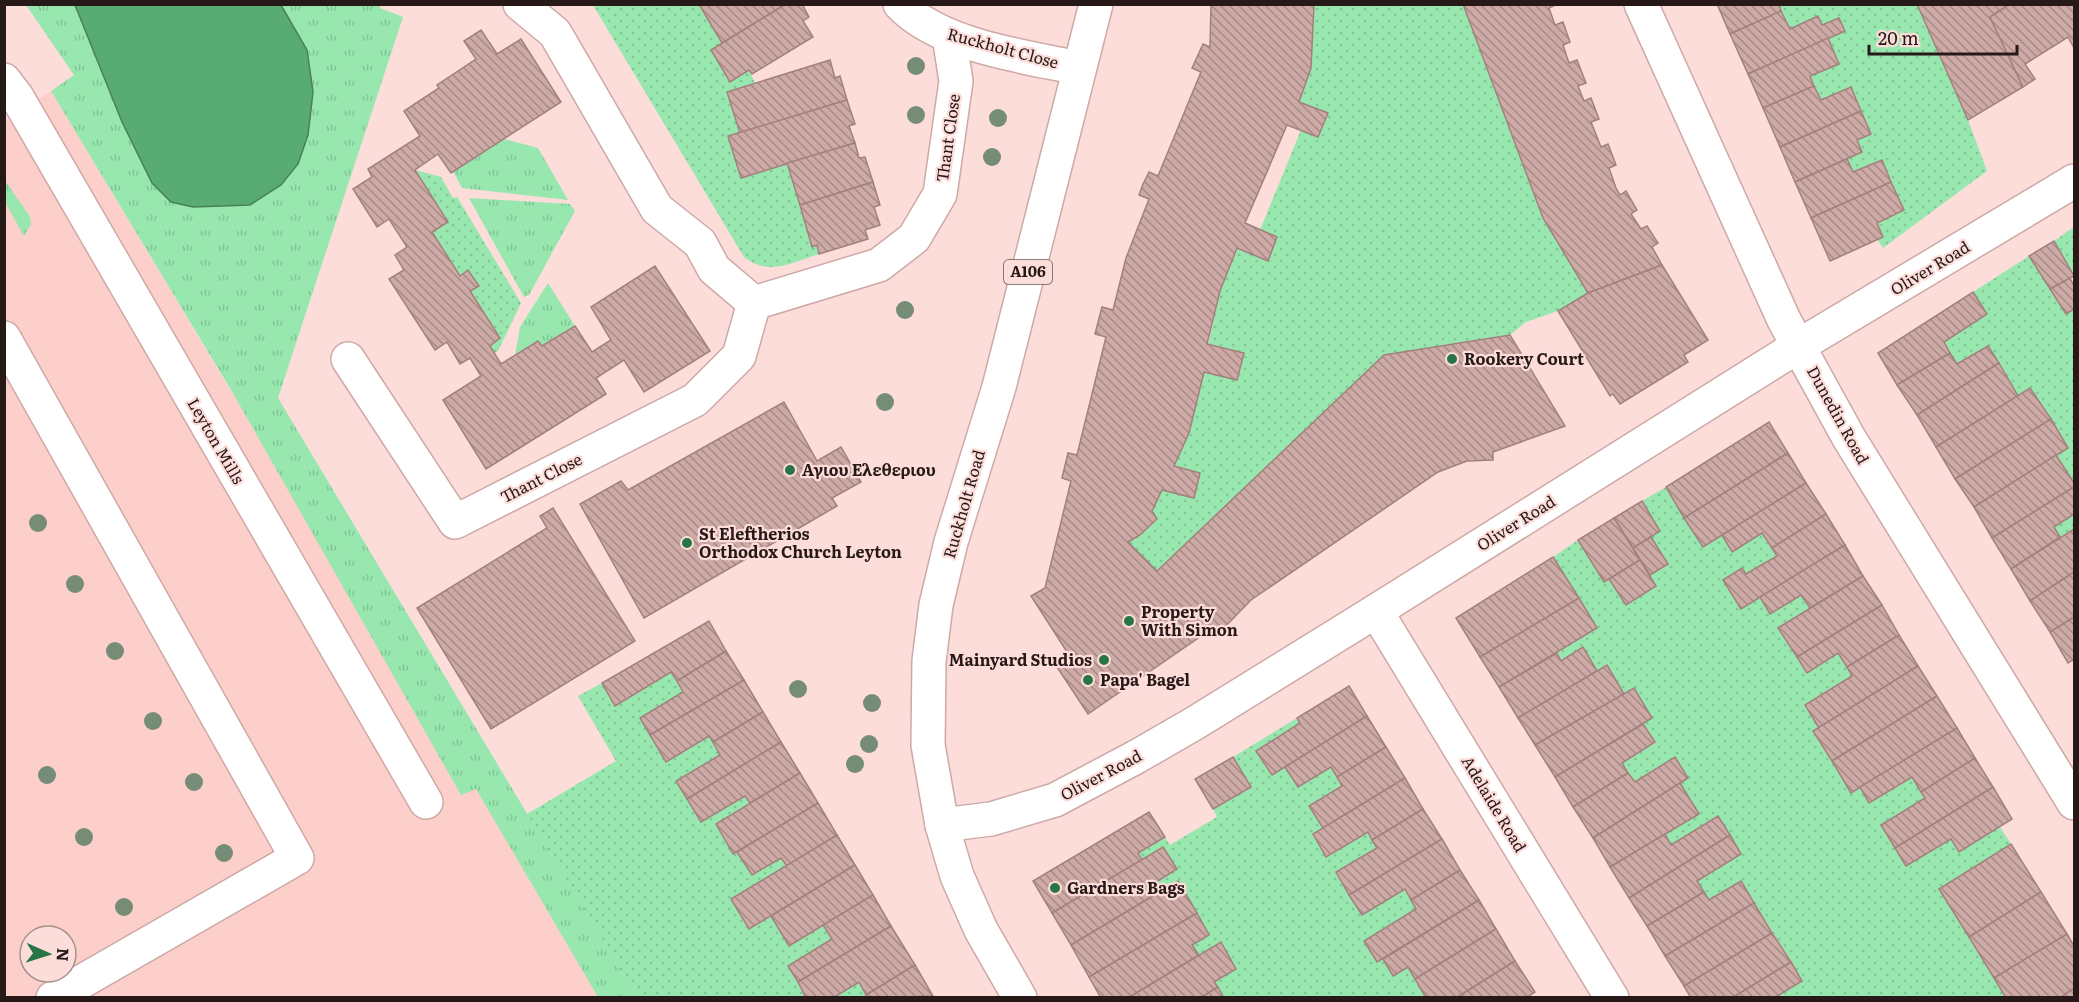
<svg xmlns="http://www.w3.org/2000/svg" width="2079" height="1002" font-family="Literata,serif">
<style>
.built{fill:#fdcfcb;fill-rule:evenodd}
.grass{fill:url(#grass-tufts)}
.garden{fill:url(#garden-dots)}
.water{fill:#58ac73;stroke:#498058;stroke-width:1.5}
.building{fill:url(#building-back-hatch);stroke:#a3807d;stroke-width:1.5}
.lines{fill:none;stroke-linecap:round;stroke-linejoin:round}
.minor-casing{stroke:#cea9a6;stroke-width:36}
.major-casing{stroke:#cea9a6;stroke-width:36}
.minor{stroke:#fff;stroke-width:33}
.major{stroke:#fff;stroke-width:33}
.tree{fill:#758c76}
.poi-dot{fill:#277544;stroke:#fcddda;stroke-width:2}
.labels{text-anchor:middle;stroke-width:4.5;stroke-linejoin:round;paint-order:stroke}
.shield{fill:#fcddda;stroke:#665452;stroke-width:1.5}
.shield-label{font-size:15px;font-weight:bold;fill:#261918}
.street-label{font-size:16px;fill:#261918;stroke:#fcddda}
.poi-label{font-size:16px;font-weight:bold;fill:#261918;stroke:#fcddda;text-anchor:start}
</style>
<defs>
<pattern id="grass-tufts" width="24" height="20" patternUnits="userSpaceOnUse" patternTransform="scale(1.5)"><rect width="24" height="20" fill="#97e7ae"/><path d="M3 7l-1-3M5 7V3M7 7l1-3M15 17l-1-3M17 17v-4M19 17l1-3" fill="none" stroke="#82c695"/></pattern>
<pattern id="garden-dots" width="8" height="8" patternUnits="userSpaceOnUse" patternTransform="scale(1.5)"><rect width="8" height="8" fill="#97e7ae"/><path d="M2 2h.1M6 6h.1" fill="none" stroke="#82c695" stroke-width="1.8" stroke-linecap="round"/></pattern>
<pattern id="building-back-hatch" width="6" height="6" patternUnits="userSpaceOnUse" patternTransform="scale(1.5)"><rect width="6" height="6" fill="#ceaaa7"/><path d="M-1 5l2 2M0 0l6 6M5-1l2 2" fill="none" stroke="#a78a87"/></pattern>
</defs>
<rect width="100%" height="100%" fill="#fcddda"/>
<path class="built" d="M51,91L233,395L277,398L637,997L5,998V122ZM30,936H66V972H30Z"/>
<g class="grass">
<path d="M381,4L380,8L403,17L278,398L637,997H598L476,789L461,795L234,395L51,91L74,75L26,5Z"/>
<path d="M504,139L538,148L568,200L462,188L453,171Z"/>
<path d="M4,179L30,217L31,224L24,236L5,202Z"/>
<path d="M469,198L570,204L575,211L529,295L524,297Z"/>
<path d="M548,283L575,326L542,346L538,341L515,355L520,327Z"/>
</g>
<g class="garden">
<path d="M593,5H704L700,7L722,43L711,50L749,70L755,83L727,92L740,133L741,178L787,163L812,246L817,245L819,254C792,262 769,277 744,257Z"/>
<path d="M1314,5H1463L1543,218L1588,293L1558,311L1526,322L1510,335L1384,355L1157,571L1128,542L1140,535L1157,520L1152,511L1162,490L1194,498L1200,473L1174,466L1189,433L1220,291L1237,248L1268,260L1277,237L1260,230L1301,130L1318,137L1328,114L1299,102L1311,67Z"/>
<path d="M1779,5H1917L1968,120L1987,171L1883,248L1878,240L1883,237L1877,223L1904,210L1882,160L1853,172L1847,159L1862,152L1857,140L1871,134L1851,87L1821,100L1810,76L1839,64L1828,38L1845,31L1839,18L1822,25L1818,17L1790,29Z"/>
<path d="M415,170L441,177L453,198L457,197L521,303L498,351L494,353L490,346L500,338L470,291L478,286L468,270L460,276L432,232L448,221Z"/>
<path d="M2074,227V275L2054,241Z"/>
<path d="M2029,256L2066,314L2074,309V483L2056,455L2068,447L2030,388L2018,396L1988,346L1957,364L1944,342L1973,292Z"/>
<path d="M1666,487L1703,547L1722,535L1732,552L1762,533L1777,556L1746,574L1723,581L1741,609L1760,597L1770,614L1801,595L1810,608L1778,628L1807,673L1838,653L1852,676L1805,705L1819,728L1814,731L1851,792L1860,787L1869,803L1912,777L1925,798L1881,825L1906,866L1951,839L1959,851L2000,827L2011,844L1939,889L2006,997H1774L1802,980L1741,881L1709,900L1697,881L1741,854L1717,816L1671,845L1665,834L1698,814L1680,783L1688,777L1675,757L1635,782L1622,763L1655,743L1643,724L1652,718L1624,694L1607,666L1597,671L1583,648L1561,661L1557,653L1597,628L1553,557L1578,540L1605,582L1609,579L1626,605L1656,586L1650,575L1667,564L1651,537L1660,531L1642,501Z"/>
<path d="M2074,514V529L2060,537L2054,527Z"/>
<path d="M671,672L683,692L640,718L667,762L709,736L720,755L676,781L700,822L745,796L750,803L716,824L733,853L737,852L752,875L781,858L787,866L731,899L749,929L771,916L789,946L823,925L832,939L788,966L806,997H637L527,814L616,761L578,696L602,683L616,705Z"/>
<path d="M1297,718L1300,723L1257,751L1272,775L1285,767L1298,787L1331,767L1342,786L1309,806L1323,828L1313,834L1327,857L1368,832L1377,848L1336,873L1349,895L1405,889L1416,909L1377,962L1383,959L1393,976L1408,967L1426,997H1224L1192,945L1209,934L1178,881L1161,891L1156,882L1177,869L1163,847L1142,860L1138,853L1165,837L1170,845L1217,817L1213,809L1251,787L1233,757Z"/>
<path d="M859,982L867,998H833Z"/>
</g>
<path class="water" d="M75,5H281L307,50L313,92L308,135L298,164L281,185L250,205L193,207L171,202L152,183L122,122Z"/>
<g class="building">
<path d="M704,4H786L722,43L700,6Z"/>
<path d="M786,4H802L809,17L803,21L813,37L752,74L749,70L730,82L711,50Z"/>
<path d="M1211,4H1314L1311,68L1299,102L1328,113L1318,137L1287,125L1245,223L1277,237L1268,261L1237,248L1220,291L1207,344L1244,353L1237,380L1204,372L1189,433L1174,466L1200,473L1194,498L1162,490L1152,511L1157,519L1140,535L1128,542L1157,571L1384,355L1510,335L1565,426L1493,452V460L1467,461L1438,472L1251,600L1219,633L1213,628L1088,714L1057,667L1069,655L1031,596L1045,588L1071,481L1062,478L1068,453L1077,455L1106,337L1095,334L1102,307L1113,310L1126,258L1149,199L1139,195L1143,184L1149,172L1158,176L1201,72L1192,68L1203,44L1210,47Z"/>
<path d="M1463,4H1557L1549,8L1555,25L1563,22L1570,42L1563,45L1569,63L1577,60L1586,83L1578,86L1584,101L1591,98L1599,119L1591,122L1601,147L1608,144L1616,165L1609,168L1616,188L1620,195L1626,191L1637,210L1631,214L1641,229L1647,226L1658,243L1652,247L1662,265L1588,293L1543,218Z"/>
<path d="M1717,4H1779L1781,11L1730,34Z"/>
<path d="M1917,4H2010L1990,17L2023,87L1968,120Z"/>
<path d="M2010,4H2074V48L2068,37L2025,64L2035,79L2023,87L1990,17Z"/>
<path d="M1781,11L1790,29L1818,16L1822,25L1839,18L1845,31L1748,74L1730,34Z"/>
<path d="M481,30L497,54L521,39L561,102L451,173L438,154L415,170L448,222L432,232L460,276L468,270L479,286L470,291L500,338L490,346L501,364L538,341L542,346L575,326L592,352L611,340L591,307L655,266L710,351L644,392L624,360L596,378L606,394L486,469L443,400L481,376L470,358L460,364L447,342L435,350L389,279L404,270L395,255L407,247L389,219L377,227L353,189L372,177L368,169L420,136L404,111L439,88L437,85L476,59L464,41Z"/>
<path d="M1828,38L1839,64L1810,76L1814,86L1763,108L1748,74Z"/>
<path d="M830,60L835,78L840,76L847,100L740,133L727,92Z"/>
<path d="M1814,86L1821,100L1851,87L1861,111L1780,147L1763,108Z"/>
<path d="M847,100L855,124L849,126L855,143L741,178L728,136Z"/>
<path d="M1861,111L1871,134L1857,140L1862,152L1795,182L1780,147Z"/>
<path d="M855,143L859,158L865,157L873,182L800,205L787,163Z"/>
<path d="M1847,159L1853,172L1882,160L1891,182L1811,218L1795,182Z"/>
<path d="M873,182L880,205L874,207L880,225L865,230L868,239L819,254L817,245L812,247L800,205Z"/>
<path d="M1891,182L1904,210L1877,223L1883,237L1830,261L1811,218Z"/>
<path d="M2054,241L2074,276L2050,289L2029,256Z"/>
<path d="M1662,265L1708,340L1684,355L1688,362L1620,404L1613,394L1610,396L1558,311L1588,293Z"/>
<path d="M2070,278L2074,286V309L2066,314L2050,289Z"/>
<path d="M1973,292L1987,314L1944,342L1950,353L1897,385L1878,353Z"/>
<path d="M1988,346L1999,363L1917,415L1897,385L1950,353L1957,364Z"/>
<path d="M1999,363L2018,396L1936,447L1917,415Z"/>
<path d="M2030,388L2051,419L1955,479L1936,447Z"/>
<path d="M784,402L817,461L841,447L861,482L832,498L837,506L644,618L580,504L621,481L628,490Z"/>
<path d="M2051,419L2068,448L1974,507L1955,479Z"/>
<path d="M1769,422L1788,453L1684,518L1666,487Z"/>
<path d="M1788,453L1806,483L1703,547L1684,518Z"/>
<path d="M2056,455L2074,483V487L1992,538L1974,507Z"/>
<path d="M1806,483L1826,514L1772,548L1762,533L1732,552L1722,535Z"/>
<path d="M2074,487V514L2054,527L2060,537L2011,569L1992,538Z"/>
<path d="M1642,501L1660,531L1633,548L1614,518Z"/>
<path d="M553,508L635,641L491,729L417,608L547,528L540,516Z"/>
<path d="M1826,514L1845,545L1741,609L1723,580L1742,568L1746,574L1777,556L1772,548Z"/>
<path d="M1614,518L1640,560L1604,582L1578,540Z"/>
<path d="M2074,529V572L2030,601L2011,569Z"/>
<path d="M1651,537L1668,564L1650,575L1633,548Z"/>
<path d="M1845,545L1863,576L1810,608L1801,595L1770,614L1760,597Z"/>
<path d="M1553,557L1579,598L1480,657L1456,618Z"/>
<path d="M1640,560L1656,586L1626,605L1609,579Z"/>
<path d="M2074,572V617L2050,632L2030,601Z"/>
<path d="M1863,576L1882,605L1797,657L1778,628Z"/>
<path d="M1579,598L1597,628L1499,687L1480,657Z"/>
<path d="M1882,605L1899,635L1847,667L1838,653L1807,673L1797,657Z"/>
<path d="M2074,617V659L2068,663L2050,632Z"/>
<path d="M709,621L726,651L677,681L671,672L615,706L602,683Z"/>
<path d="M1899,635L1918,666L1819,728L1805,705L1852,676L1847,667Z"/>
<path d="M1583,647L1597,671L1518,718L1499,687L1557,653L1561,661Z"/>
<path d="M726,651L744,680L650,735L640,718L683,692L677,681Z"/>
<path d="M1607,665L1624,694L1535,745L1518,718Z"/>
<path d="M1918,666L1937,696L1832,761L1813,731Z"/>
<path d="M744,680L763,712L713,742L709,736L666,762L650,735Z"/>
<path d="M1349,686L1367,716L1272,775L1256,751L1300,723L1297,718Z"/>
<path d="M1634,688L1652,718L1555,777L1535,745Z"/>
<path d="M1937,696L1957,728L1851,793L1832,761Z"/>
<path d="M763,712L781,742L687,799L676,781L720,755L713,742Z"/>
<path d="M1367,716L1386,747L1337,777L1331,767L1298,787L1285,767Z"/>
<path d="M1643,724L1655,742L1622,763L1628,773L1573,807L1555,777Z"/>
<path d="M1957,728L1975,758L1921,792L1912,777L1869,803L1860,787Z"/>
<path d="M781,742L800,773L750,803L745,796L701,822L687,799Z"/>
<path d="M1386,747L1405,778L1323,828L1309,806L1342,786L1337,777Z"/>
<path d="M1233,757L1251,787L1213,809L1195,779Z"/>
<path d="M1675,757L1688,778L1593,838L1573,807L1628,773L1635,782Z"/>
<path d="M1975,758L1993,787L1895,848L1881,825L1925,798L1921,792Z"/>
<path d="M800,773L818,803L733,854L716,824Z"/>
<path d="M1405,778L1423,809L1372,840L1368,832L1326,857L1313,834Z"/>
<path d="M1680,783L1699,814L1610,867L1593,838Z"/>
<path d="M1993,787L2012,819L1959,852L1951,839L1906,866L1895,848Z"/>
<path d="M818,803L837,835L787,866L781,858L752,875L737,852Z"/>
<path d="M1423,809L1442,839L1349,895L1336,872L1377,848L1372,840Z"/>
<path d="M1149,812L1165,837L1138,853L1142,860L1052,913L1033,881Z"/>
<path d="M1718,816L1730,835L1629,898L1610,867L1665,834L1671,845Z"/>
<path d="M837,835L855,865L749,929L731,899Z"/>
<path d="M1730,835L1741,854L1697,881L1704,892L1647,926L1629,898Z"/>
<path d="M1442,839L1460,870L1411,900L1405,889L1362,915L1349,895Z"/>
<path d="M2011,844L2041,892L1969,937L1939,889Z"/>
<path d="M1163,847L1177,869L1156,882L1161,891L1071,945L1052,913Z"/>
<path d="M855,865L873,895L789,946L771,916Z"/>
<path d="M1460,870L1479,900L1377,962L1364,941L1416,909L1411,900Z"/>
<path d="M1178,881L1197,913L1089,977L1071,945Z"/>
<path d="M1741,881L1754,903L1665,956L1647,926L1704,892L1709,900Z"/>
<path d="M2041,892L2067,934L1994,978L1969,937Z"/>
<path d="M873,895L891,926L798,982L788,966L832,939L823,925Z"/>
<path d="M1479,900L1496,929L1415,979L1408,967L1393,976L1383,959Z"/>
<path d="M1754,903L1772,933L1684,986L1665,956Z"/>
<path d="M1197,913L1209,935L1192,945L1199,955L1128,998H1101L1089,977Z"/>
<path d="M891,926L915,965L866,995L859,982L833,998H806L798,982Z"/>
<path d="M1496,929L1515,961L1456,998H1426L1415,979Z"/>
<path d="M1772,933L1791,962L1732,998H1691L1684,986Z"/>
<path d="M2067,934L2074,946V988L2060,998H2006L1994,978Z"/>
<path d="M1221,942L1236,969L1214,982L1218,987L1200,998H1128Z"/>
<path d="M1515,961L1535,992L1526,998H1456Z"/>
<path d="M1791,962L1802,981L1774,998H1732Z"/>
<path d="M915,965L933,996L867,998L866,995Z"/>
<path d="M1218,987L1224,998H1200Z"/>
<path d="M2074,988V998H2060Z"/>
</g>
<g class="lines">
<g class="minor-casing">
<g id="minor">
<path d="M520,4L555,33L657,209L700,243L714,269L754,303"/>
<path d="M900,4C938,45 1025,57 1079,68"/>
<path d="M1641,4L1784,320L1849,438L2074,803"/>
<path d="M4,80L17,97L426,802"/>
<path d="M754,303L879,265L914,238L940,194L956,81L949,36"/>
<path d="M4,338L297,858L53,998"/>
<path d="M348,359L455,522L695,400L739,356L754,303"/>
<path d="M1376,611L1612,998"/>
<path d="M942,825L991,819L1055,800L1136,757L1195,723L1376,611L1800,345L2074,181"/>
</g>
</g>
<g class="major-casing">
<path id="major" d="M1020,998L981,930L957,876L942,825L928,745L929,661L936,605L951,542L999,387L1096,4"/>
</g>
<use href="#minor" class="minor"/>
<use href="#major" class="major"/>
</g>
<g class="tree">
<circle cx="916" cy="66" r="9"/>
<circle cx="916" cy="115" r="9"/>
<circle cx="998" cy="118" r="9"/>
<circle cx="992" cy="157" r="9"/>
<circle cx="905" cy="310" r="9"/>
<circle cx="885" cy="402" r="9"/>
<circle cx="38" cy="523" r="9"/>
<circle cx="75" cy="584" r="9"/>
<circle cx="115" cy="651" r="9"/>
<circle cx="798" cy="689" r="9"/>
<circle cx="872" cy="703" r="9"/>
<circle cx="153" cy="721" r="9"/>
<circle cx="869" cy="744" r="9"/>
<circle cx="855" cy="764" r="9"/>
<circle cx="47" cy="775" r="9"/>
<circle cx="194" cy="782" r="9"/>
<circle cx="84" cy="837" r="9"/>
<circle cx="224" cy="853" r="9"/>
<circle cx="124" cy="907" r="9"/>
</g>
<g class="poi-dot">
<circle cx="1452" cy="359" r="6"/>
<circle cx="790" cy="470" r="6"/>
<circle cx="687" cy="543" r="6"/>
<circle cx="1129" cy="621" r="6"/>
<circle cx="1104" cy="660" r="6"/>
<circle cx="1088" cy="680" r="6"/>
<circle cx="1055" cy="888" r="6"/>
</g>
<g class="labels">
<rect class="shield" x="1004" y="260" width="48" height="24" rx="4.5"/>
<g class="shield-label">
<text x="1028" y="277">A106</text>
</g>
<g class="street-label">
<text transform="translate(1003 48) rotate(15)" y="6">Ruckholt Close</text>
<text transform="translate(948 138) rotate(-82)" y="6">Thant Close</text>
<text transform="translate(1930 268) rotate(-31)" y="6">Oliver Road</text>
<text transform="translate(1838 415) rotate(61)" y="6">Dunedin Road</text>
<text transform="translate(216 441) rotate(60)" y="6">Leyton Mills</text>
<text transform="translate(541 478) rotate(-27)" y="6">Thant Close</text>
<text transform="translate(964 504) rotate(-74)" y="6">Ruckholt Road</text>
<text transform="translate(1516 523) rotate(-32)" y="6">Oliver Road</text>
<text transform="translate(1101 775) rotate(-28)" y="6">Oliver Road</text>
<text transform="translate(1494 804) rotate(59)" y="6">Adelaide Road</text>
</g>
<g class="poi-label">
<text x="1464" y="365">Rookery Court</text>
<text x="802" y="476">Αγιου Ελεθεριου</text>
<text x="699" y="540">St Eleftherios<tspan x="699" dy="18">Orthodox Church Leyton</tspan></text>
<text x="1141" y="618">Property<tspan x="1141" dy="18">With Simon</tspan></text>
<text x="1092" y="666" text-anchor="end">Mainyard Studios</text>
<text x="1100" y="686">Papa' Bagel</text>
<text x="1067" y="894">Gardners Bags</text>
</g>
</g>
<rect width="2079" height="1002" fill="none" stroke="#261918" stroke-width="12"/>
<g transform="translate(48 954) rotate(93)"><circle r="28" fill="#fcddda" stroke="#a68f8c" stroke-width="1.5"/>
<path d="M0-4.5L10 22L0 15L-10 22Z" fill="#277544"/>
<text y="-9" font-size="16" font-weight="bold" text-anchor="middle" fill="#261918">N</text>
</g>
<path d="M1869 45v9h148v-9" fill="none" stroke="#261918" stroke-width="3"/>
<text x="1878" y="45" font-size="18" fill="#261918" stroke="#fcddda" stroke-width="4.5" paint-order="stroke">20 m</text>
</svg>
